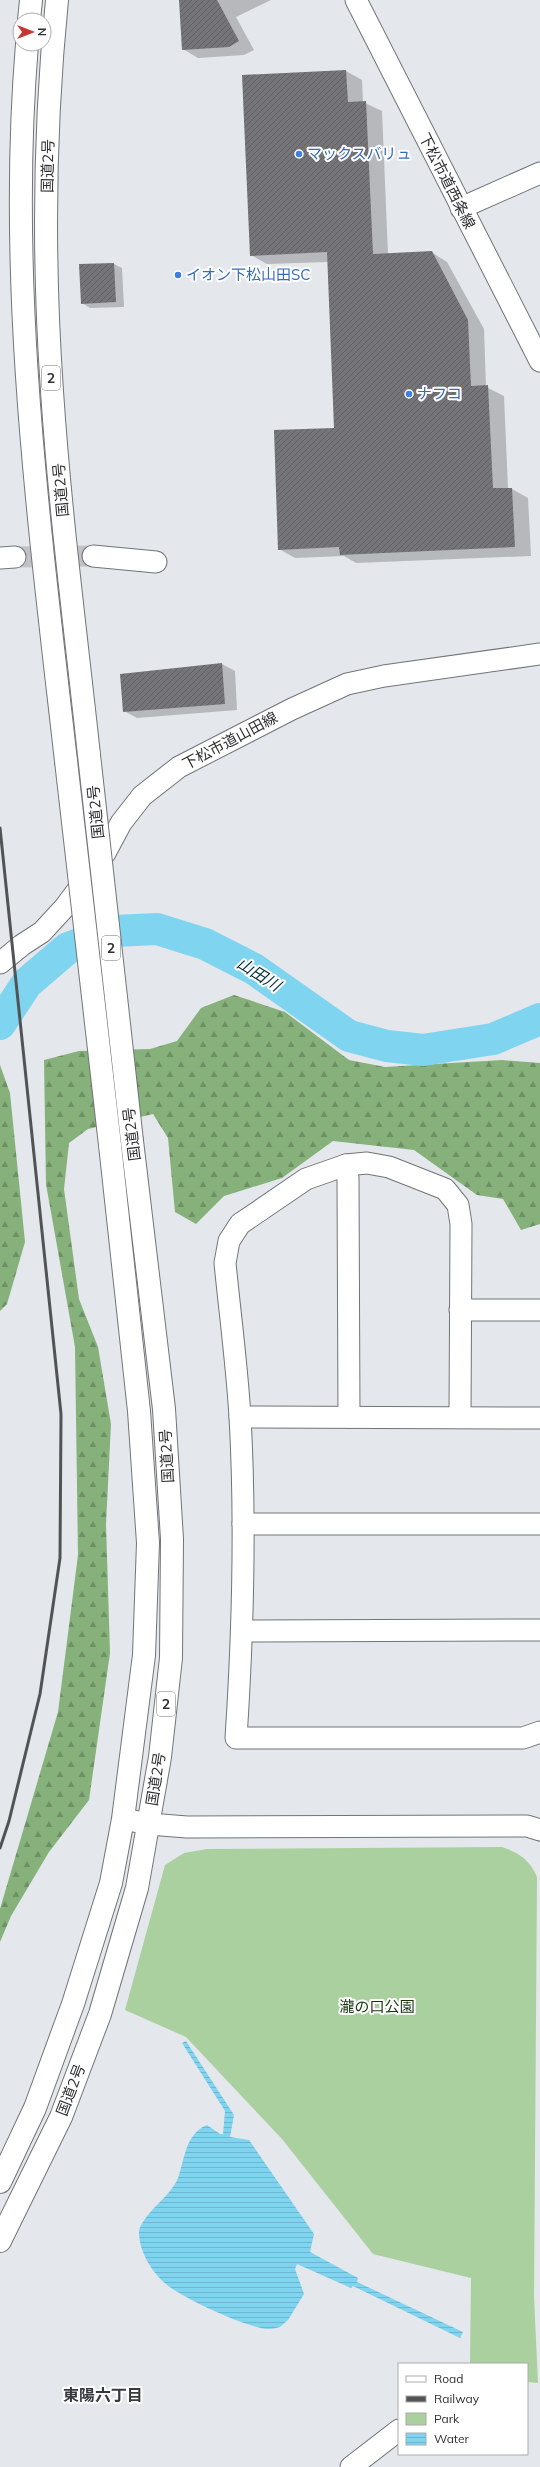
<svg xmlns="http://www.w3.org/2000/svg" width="540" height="2467" font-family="Mulish,'Noto Sans JP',sans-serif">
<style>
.green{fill:#a9d09e}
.forest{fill:url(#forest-firs)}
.water{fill:url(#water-rules)}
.shadow{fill:#0003}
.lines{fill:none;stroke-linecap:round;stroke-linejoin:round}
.river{stroke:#7fd4f0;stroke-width:32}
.building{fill:url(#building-hatch)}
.minor-tunnel{stroke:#c0c2c6;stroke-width:21;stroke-dasharray:21 10;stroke-linecap:butt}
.minor-casing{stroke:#717478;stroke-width:23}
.highway-casing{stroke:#717478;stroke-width:24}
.minor{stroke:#fff;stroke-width:21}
.highway{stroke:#fff;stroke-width:22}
.rail{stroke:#515355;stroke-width:3}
.highway-bridge-casing{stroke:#717478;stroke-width:24;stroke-linecap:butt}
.highway-bridge{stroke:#fff;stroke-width:22}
.shop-dot{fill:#3f7fe0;stroke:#fff;stroke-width:1.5}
.labels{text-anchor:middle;stroke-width:4;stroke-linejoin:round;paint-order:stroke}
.shield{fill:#fff;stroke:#6d6e6f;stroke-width:1}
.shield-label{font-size:14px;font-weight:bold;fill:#2e3031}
.shop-label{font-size:15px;fill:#366cbe;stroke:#fff;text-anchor:start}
.street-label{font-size:15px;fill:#2e3031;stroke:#fff}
.park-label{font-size:15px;fill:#16330c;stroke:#fff}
.water-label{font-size:16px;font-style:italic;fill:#06303c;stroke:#fff}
.neighbourhood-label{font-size:16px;font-weight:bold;fill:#383a3d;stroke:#fff}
</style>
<defs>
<pattern id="forest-firs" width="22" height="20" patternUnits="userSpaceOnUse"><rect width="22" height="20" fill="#86b17a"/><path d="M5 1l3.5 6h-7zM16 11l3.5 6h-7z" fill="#6e9065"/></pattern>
<pattern id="water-rules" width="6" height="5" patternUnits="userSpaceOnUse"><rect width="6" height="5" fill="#7fd4f0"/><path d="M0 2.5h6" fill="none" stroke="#6eb6ce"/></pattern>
<pattern id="building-hatch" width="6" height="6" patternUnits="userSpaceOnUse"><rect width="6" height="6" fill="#757579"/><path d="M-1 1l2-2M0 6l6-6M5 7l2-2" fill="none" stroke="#606064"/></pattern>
</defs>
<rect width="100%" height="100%" fill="#e4e7eb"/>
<path class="green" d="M502,1847C519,1853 530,1860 537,1877L534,2297L538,2383L527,2382V2364H470L471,2278L373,2254L282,2139L186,2037L125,2010L165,1865L184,1853L207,1849Z"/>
<g class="forest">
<path d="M234,995L285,1012L349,1060L385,1067L502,1060L540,1063V1224L521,1230L503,1199L477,1195L414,1150L333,1141L282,1178L224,1196L196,1224L175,1212L168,1138L153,1114L88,1129L69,1143L64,1189L79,1299L98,1347L111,1424L106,1524L110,1653L89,1800L49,1852L11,1916L0,1942V1909L58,1712L78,1555L75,1347L46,1184L44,1060L79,1051L150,1049L177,1041L201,1008Z"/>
<path d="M0,1065L10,1093L25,1242L7,1304L0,1311Z"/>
</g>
<path class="water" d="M186,2041L234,2115L230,2137L249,2140L314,2234L310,2252L358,2278L357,2282L463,2332L460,2338L353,2286L351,2288L297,2264L295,2269L304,2294L288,2320L280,2327C276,2328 272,2329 268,2329C247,2328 182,2298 166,2284C152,2272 140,2253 139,2234C138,2217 171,2197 178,2178C185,2159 185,2134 207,2125L220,2134H223L225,2111L182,2043Z"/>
<g class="shadow">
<path d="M180,0H271L236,17L254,50L244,55L198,58L183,49Z"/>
<path d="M346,71L362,80L363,102L382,111L388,254L431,252L447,262L484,329L486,387L504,396L508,489H512L528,498L531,556L356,563L344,556L295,558L279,549L335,429L328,262L267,264L251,255L243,76Z"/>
<path d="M114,264L122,268L124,307L90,308L82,303L80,265Z"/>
<path d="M222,664L235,671L237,710L137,718L124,711L121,675Z"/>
</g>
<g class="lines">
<path class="river" d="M0,1024L27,983L68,948L115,931L157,929L205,944L254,969L349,1036L387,1046L423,1050L493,1039L540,1019"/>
</g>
<g class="building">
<path d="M179,0H217L239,41L229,47L182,50Z"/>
<path d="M346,70L348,102L366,101L373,254L432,251L468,320L471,386L488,385L493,488H512L515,547L340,555L339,547L278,550L274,430L334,428L327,252L250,256L242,75Z"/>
<path d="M114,263L116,302L81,304L79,264Z"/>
<path d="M222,663L225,704L123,712L120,674Z"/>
</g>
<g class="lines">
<path class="minor-tunnel" d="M15,557L93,556"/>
<g class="minor-casing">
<g id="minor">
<path d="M356,0L540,361"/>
<path d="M461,208L540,173"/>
<path d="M93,556L156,562"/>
<path d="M0,558L15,557"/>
<path d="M0,963L22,945L42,932L65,907L105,853L121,823L142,796L179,767L292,709L347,684L384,676L540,654"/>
<path d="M346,1165L348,1178L349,1417"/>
<path d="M460,1310H540"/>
<path d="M240,1417L540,1418"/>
<path d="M460,1417L461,1224L458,1205L445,1189L389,1167L367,1163L346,1165L306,1179L240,1224L229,1241L225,1263C230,1314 237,1366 240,1417C246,1524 243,1631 236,1738H523L540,1732"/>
<path d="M243,1524H540"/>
<path d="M243,1631L540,1630"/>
<path d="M123,1819L149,1824L187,1827L527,1826L540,1830"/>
<path d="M351,2467L399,2430"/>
</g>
</g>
<g class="highway-casing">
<g id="highway">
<path d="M57,0C44,129 43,262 52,391C60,513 76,634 89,755"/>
<path d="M29,20L31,0"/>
<path d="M27,44C7,284 39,523 66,761"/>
<path d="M0,2182L35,2108L73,2004L111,1883L123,1819L144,1655L148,1543L139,1411L110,1145"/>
<path d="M0,2241L61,2117L100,2014L137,1888L160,1757L171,1658L172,1539L164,1409L132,1141"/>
</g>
</g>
<use href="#minor" class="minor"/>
<use href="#highway" class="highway"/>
<path class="rail" d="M0,828L61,1414L60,1558L40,1694L9,1821L0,1848"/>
<g class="highway-bridge-casing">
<g id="highway-bridge">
<path d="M89,755L132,1141"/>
<path d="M66,761L110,1145"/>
</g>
</g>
<use href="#highway-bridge" class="highway-bridge"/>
</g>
<g class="shop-dot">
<circle cx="299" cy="154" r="4"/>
<circle cx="178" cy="275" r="4"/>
<circle cx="409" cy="394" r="4"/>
</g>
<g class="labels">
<g class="shield">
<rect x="42" y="366" width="18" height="24" rx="3"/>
<rect x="102" y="936" width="18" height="24" rx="3"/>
<rect x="157" y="1692" width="18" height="24" rx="3"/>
</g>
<g class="shield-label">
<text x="51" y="383">2</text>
<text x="111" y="953">2</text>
<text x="166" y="1709">2</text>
</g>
<g class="shop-label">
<text x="307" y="159">マックスバリュ</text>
<text x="186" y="280">イオン下松山田SC</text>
<text x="417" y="399">ナフコ</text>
</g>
<g class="street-label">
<text transform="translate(48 166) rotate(-89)" y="5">国道2号</text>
<text transform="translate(447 181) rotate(63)" y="5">下松市道西条線</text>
<text transform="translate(61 490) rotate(-95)" y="5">国道2号</text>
<text transform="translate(230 741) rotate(-28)" y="5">下松市道山田線</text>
<text transform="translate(96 812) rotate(-96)" y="5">国道2号</text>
<text transform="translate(132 1134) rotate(-97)" y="5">国道2号</text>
<text transform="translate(167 1456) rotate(-93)" y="5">国道2号</text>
<text transform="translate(156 1779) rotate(-81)" y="5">国道2号</text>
<text transform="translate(71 2090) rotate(-69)" y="5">国道2号</text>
</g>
<g class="park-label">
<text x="377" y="2012">瀧の口公園</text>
</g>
<g class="water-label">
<text transform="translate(259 974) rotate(32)" y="6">山田川</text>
</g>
<g class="neighbourhood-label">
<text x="103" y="2401">東陽六丁目</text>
</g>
</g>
<rect x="398" y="2363" width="130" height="92" fill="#ffffff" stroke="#abacad"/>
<rect x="406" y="2376" width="20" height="6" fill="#ffffff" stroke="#abacad"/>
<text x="434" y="2383" font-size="12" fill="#2e3031">Road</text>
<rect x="406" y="2396" width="20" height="6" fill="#515355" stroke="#abacad"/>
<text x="434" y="2403" font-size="12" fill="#2e3031">Railway</text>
<rect x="406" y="2413" width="20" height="12" fill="#a9d09e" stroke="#abacad"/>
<text x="434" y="2423" font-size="12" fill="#2e3031">Park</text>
<rect x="406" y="2433" width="20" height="12" fill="url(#water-rules)" stroke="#abacad"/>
<text x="434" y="2443" font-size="12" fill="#2e3031">Water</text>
<g transform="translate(32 32) rotate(90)"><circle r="19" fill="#ffffff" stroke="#abacad"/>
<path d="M0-3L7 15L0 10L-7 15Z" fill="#c53635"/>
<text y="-6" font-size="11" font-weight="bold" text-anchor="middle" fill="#2e3031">N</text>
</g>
</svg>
